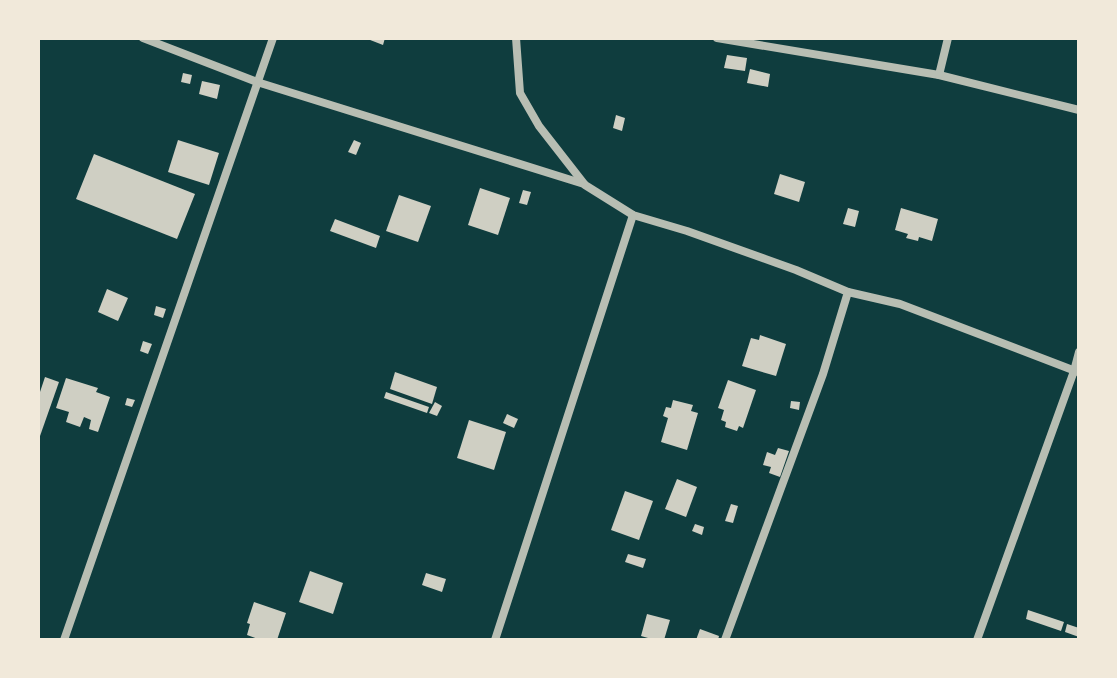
<svg xmlns="http://www.w3.org/2000/svg" width="1117" height="678" font-family="'Fira Sans',sans-serif">
<style>
.building{fill:#cfcfc3}
.lines{fill:none;stroke-linecap:round;stroke-linejoin:round}
.minor{stroke:#b8beb3;stroke-width:8}
</style>
<rect width="100%" height="100%" fill="#0f3d3e"/>
<g class="building">
<path d="M365,38H385L383,45Z"/>
<path d="M727,55L747,58L745,71L724,68Z"/>
<path d="M750,69L770,74L768,87L747,83Z"/>
<path d="M183,73L192,75L190,84L181,82Z"/>
<path d="M202,81L220,85L217,99L199,94Z"/>
<path d="M616,115L625,118L622,131L613,128Z"/>
<path d="M178,140L219,153L209,185L168,172Z"/>
<path d="M354,140L361,143L356,155L348,152Z"/>
<path d="M94,154L195,194L177,239L76,199Z"/>
<path d="M780,174L805,182L799,202L774,194Z"/>
<path d="M480,188L510,198L498,235L468,225Z"/>
<path d="M523,190L531,192L527,205L519,203Z"/>
<path d="M399,195L431,206L418,242L386,231Z"/>
<path d="M848,208L859,211L855,227L843,224Z"/>
<path d="M901,208L938,219L932,241L919,237L918,241L906,238L908,234L895,230Z"/>
<path d="M335,219L380,236L376,248L330,231Z"/>
<path d="M107,289L128,298L118,321L98,312Z"/>
<path d="M156,306L166,309L163,318L154,315Z"/>
<path d="M760,335L786,344L776,376L742,366L751,338L759,340Z"/>
<path d="M143,341L152,344L148,354L140,351Z"/>
<path d="M395,372L437,387L432,404L390,389Z"/>
<path d="M45,377L59,382L40,436L38,435V398Z"/>
<path d="M66,378L98,388L96,392L110,397L98,432L89,429L91,420L84,417L80,427L66,422L69,412L56,408Z"/>
<path d="M728,380L756,390L743,428L739,426L737,431L725,427L726,422L721,420L724,410L718,408Z"/>
<path d="M386,392L429,407L427,413L384,398Z"/>
<path d="M127,398L135,400L132,407L125,405Z"/>
<path d="M673,400L693,405L691,411L698,413L687,450L661,442L668,418L663,416L666,407L671,408Z"/>
<path d="M791,401L800,402L799,410L790,408Z"/>
<path d="M435,402L442,406L437,416L429,413Z"/>
<path d="M507,414L518,419L514,428L503,423Z"/>
<path d="M469,420L506,432L494,470L457,458Z"/>
<path d="M778,448L789,451L780,477L769,473L771,467L763,465L767,452L775,455Z"/>
<path d="M677,479L697,487L686,517L665,509Z"/>
<path d="M625,491L653,501L639,540L611,530Z"/>
<path d="M731,504L738,506L733,523L725,521Z"/>
<path d="M695,524L704,527L702,535L692,531Z"/>
<path d="M628,554L646,559L643,568L625,562Z"/>
<path d="M310,571L343,583L333,614L299,602Z"/>
<path d="M426,573L446,579L442,592L422,585Z"/>
<path d="M254,602L286,613L277,640H261L247,635L250,624L247,623Z"/>
<path d="M1028,610L1064,622L1061,631L1026,619Z"/>
<path d="M647,614L670,620L664,640H655L641,636Z"/>
<path d="M1067,624L1079,628V637L1065,632Z"/>
<path d="M700,629L719,636L718,640H696Z"/>
</g>
<g class="lines">
<g class="minor">
<path d="M143,38L257,82L584,184"/>
<path d="M516,38L520,93L539,126L585,185L633,215L687,231L796,270L848,292L823,374L725,640"/>
<path d="M717,38L939,75L1079,110"/>
<path d="M939,75L948,38"/>
<path d="M848,292L900,304L1078,372"/>
<path d="M64,640L273,38"/>
<path d="M495,640L633,215"/>
<path d="M977,640L1074,371L1079,352"/>
</g>
</g>
<rect width="1117" height="678" fill="none" stroke="#f1e9da" stroke-width="80"/>
</svg>
